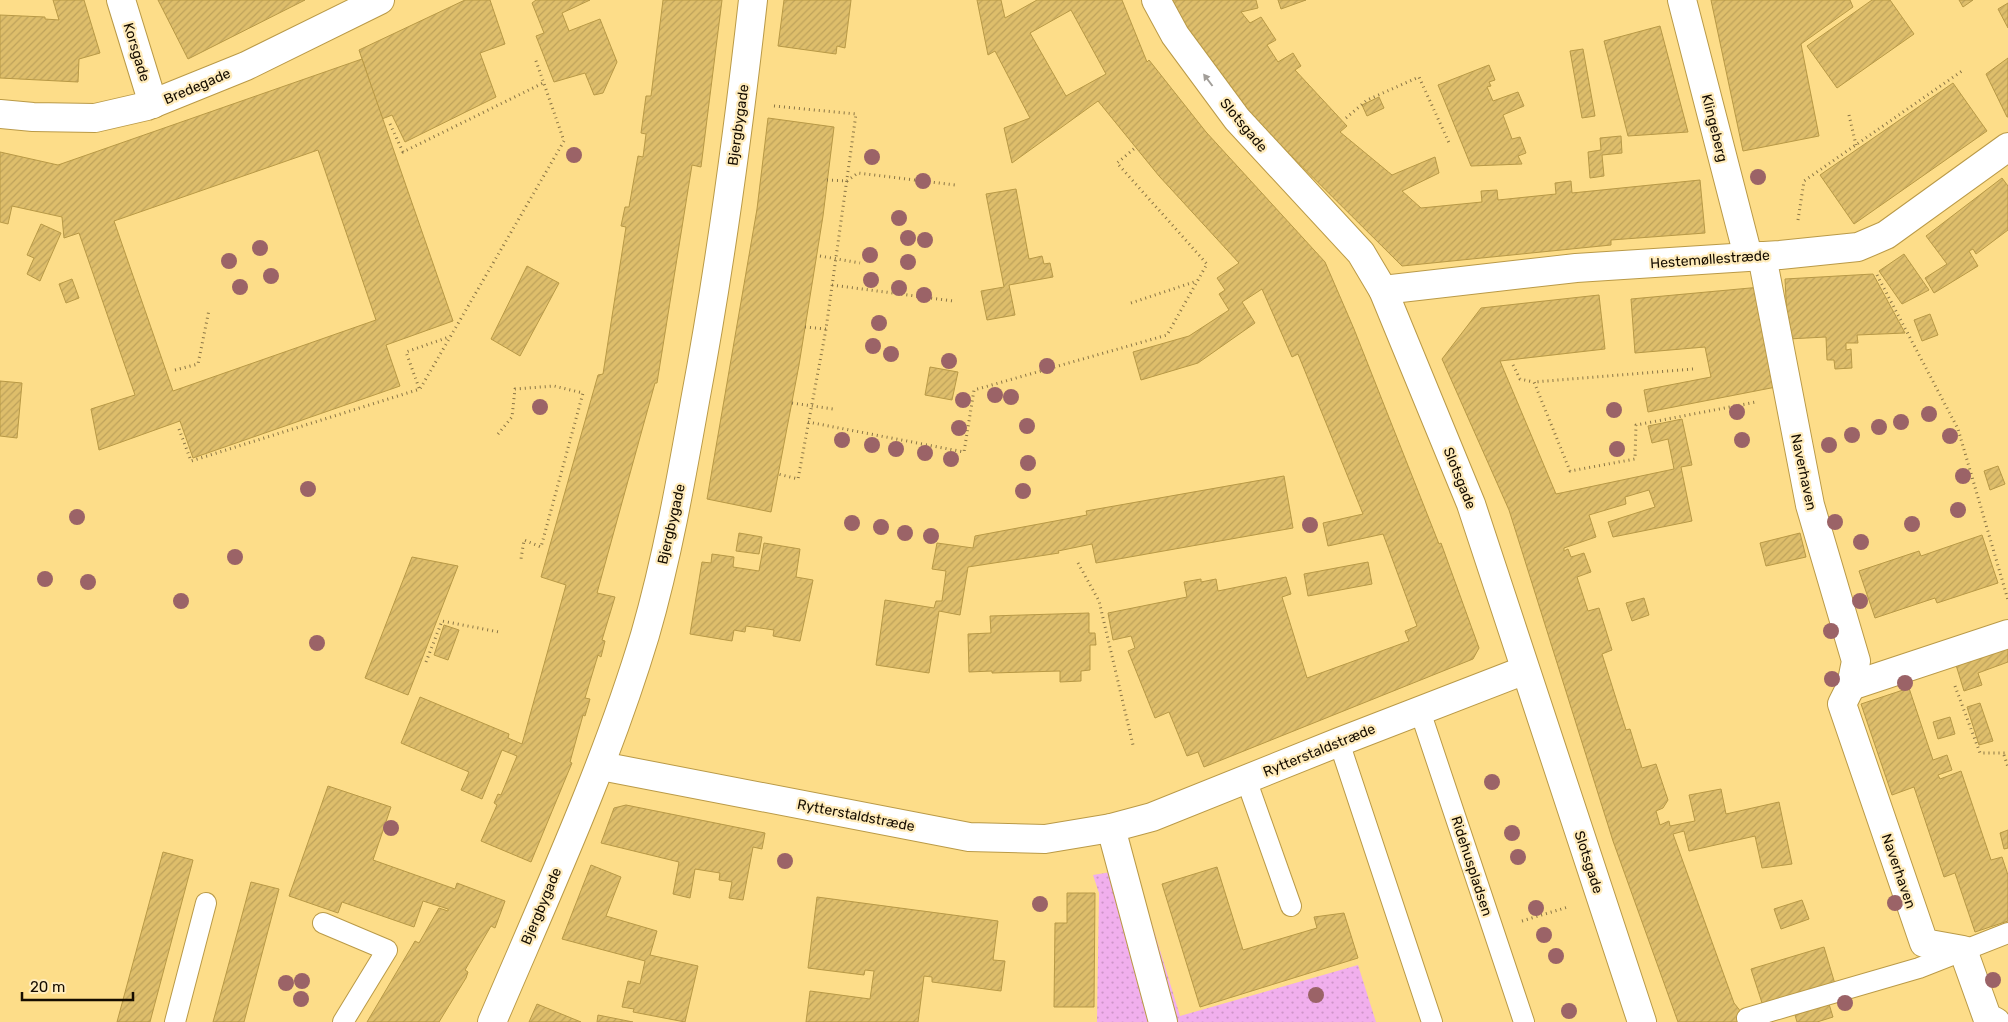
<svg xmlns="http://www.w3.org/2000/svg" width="2008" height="1022" font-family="Rubik,sans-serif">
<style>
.grass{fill:url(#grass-dots)}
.building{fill:url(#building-hatch);stroke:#b89946;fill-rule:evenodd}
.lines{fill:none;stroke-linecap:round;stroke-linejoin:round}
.service-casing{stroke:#ba9a47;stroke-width:22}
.minor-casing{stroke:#ba9a47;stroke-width:30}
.tertiary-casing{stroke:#ba9a47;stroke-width:30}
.path{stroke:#8a7545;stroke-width:3;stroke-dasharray:1 4;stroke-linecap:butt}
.service{stroke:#fff;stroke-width:20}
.minor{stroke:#fff;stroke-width:28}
.tertiary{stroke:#fff;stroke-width:28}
.tree{fill:#9b6367}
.oneway{fill:#a29e99}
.labels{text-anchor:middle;stroke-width:4.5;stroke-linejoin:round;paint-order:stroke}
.street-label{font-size:14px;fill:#160d00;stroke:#ffecbc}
</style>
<defs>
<pattern id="grass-dots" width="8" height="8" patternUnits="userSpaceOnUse" patternTransform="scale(1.25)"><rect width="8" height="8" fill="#f1afed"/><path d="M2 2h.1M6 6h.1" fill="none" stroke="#ce95c9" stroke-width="1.8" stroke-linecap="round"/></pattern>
<pattern id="building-hatch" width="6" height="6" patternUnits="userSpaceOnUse" patternTransform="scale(1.25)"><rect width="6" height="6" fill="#debe6b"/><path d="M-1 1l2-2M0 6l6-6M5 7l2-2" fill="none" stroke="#bea25b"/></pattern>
</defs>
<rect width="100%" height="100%" fill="#fddd89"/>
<path class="grass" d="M1135,868L1180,1016L1358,965L1376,1022H1097L1099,893L1093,875Z"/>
<g class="building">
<path d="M53,0H84L100,53L79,59L78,82L0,78V15L45,17V19L59,20Z"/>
<path d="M158,0H305L188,59Z"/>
<path d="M465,0H490L505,44L480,53L496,97L405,142L392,115L382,119L359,50Z"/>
<path d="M536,0H590L562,13L569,31L600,19L617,62L603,93L594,95L585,73L554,82L536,36L544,33L532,3Z"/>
<path d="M663,0H722L701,167L692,165L657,383H655L597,593L615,597L602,640L605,641L601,657L598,655L585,698L590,699L585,716L583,715L570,762L572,763L531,862L481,841L497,805L494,803L498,794L501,795L517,756L502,750L482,799L461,790L469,772L401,743L420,697L509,734L508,738L522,744L566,585L541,577L598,375L603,374L626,227L621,226L625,207H629L638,156L643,157L646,134L641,133L646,96H651Z"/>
<path d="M784,0H851L845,48L837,46L836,54L778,46Z"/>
<path d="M977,0H1001L1005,18L1037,0H1122L1147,62L1149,60L1206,132L1325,262L1354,329L1439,544L1441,543L1479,648L1473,659L1204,767L1198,752L1187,756L1169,712L1155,718L1128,651L1135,648L1131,636L1113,640L1108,613L1187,597L1184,582L1201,579V582L1216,579L1218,591L1286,577L1291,594L1282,597L1307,678L1409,641L1405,631L1417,626L1383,534L1328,546L1323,523L1363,514L1298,354L1292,357L1262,289L1242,302L1255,323L1198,363L1141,380L1133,352L1189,336L1229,310L1219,294L1225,290L1217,278L1239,263L1159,176L1098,101L1012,163L1004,128L1030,118L995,51L988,55ZM1071,10L1106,74L1066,96L1030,33Z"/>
<path d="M1172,0H1256L1258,8L1241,12L1250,23L1261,17L1276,40L1267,45L1278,62L1293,53L1301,66L1295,70L1347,126L1340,132L1392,175L1435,157L1439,173L1402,191L1421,208L1482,202L1481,191L1497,190L1498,200L1556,194L1555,183L1571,181L1572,193L1700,180L1705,233L1611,240V245L1402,266L1235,100L1182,23Z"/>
<path d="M1278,0H1306L1281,9Z"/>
<path d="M1711,0H1850L1853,7L1801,44L1819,136L1743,151Z"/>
<path d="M1872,0H1890L1914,34L1837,88L1807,46Z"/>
<path d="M1959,0H1973L1963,7Z"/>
<path d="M2008,3V28L1998,9Z"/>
<path d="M1660,26L1688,132L1628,136L1604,41Z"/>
<path d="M1583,49L1595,116L1582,118L1570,51Z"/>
<path d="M2008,58V117H2007L1986,74Z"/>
<path d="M362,59L453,321L386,345L400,386L193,458L180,421L99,450L91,409L135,395L79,233L64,238L62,217L12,206L8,224L0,222V152L58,165ZM318,150L376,320L173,391L114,221Z"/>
<path d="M1489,65L1495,80L1489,82L1491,86L1487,87L1493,101L1518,92L1524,106L1503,115L1512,139L1520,137L1526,153L1518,156L1522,164L1471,166L1438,85Z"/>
<path d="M1953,83L1987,131L1854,224L1820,175Z"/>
<path d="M1379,97L1384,108L1367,116L1362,105Z"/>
<path d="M768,118L834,127L823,216L799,365L771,512L707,499L757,209Z"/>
<path d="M1621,136L1622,153L1602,155L1604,176L1590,178L1588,152L1601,150L1600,138Z"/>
<path d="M2002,178L2008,186V230L1976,254L1973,249L1969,251L1978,266L1934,293L1925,278L1947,264L1926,236Z"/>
<path d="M1016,189L1029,259L1042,256L1044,264L1050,263L1053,277L1009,285L1015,315L987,320L981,291L1004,287L986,194Z"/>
<path d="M41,224L61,233L40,281L27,274L34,258L27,255Z"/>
<path d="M1904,254L1929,290L1902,304L1879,271Z"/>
<path d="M527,266L559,283L520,356L491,339Z"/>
<path d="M1873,274L1905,333L1857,335L1858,343H1846V350L1851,349L1852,368L1835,369L1834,360H1827L1826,337L1788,339L1785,279Z"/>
<path d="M72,279L79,298L66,303L59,284Z"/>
<path d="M1761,287L1776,387L1648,412L1644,390L1711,377L1705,347L1635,353L1631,299Z"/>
<path d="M1599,295L1605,349L1500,361L1556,494L1674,469L1668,439L1652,443L1648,426L1682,419L1692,465L1681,467L1692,521L1613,537L1608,522L1655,507L1649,490L1625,497L1626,504L1589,515L1596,537L1564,548V551L1568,549L1571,557L1584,553L1591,572L1577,577L1588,611L1599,608L1612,650L1602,654L1626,730L1630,729L1642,768L1656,764L1668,800L1663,808L1656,811L1660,825L1669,821L1670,826L1695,821L1689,795L1721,789L1726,814L1779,802L1792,864L1762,868L1755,836L1689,851L1684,831L1673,834L1734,1003L1749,1022H1678L1613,841L1509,510L1442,359L1481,308Z"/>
<path d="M1930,314L1938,335L1922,341L1914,320Z"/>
<path d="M930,367L958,372L952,400L925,395Z"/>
<path d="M0,381L22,383L17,438L0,436Z"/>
<path d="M1998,466L2005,484L1990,490L1984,471Z"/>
<path d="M1284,476L1293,528L1096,563L1092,544L1058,551L1059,553L968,567L960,615L939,611L929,673L876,665L885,600L934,608L936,601H942L946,571L932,569L937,543L973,548L975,536L1087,515L1086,511Z"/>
<path d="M739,533L762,537L759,554L736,551Z"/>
<path d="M1800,533L1806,557L1766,566L1760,543Z"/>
<path d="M1982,535L1998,583L1937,603L1935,598L1875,618L1859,571L1919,551L1921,556Z"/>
<path d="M764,543L800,549L796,577L813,580L800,641L773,636L774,630L746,626L745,632L734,630L732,641L690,634L702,562L711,563L712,554L734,557L733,567L759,571Z"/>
<path d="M412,557L458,566L408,695L365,678Z"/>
<path d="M1368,562L1372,584L1308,596L1304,574Z"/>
<path d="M1644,598L1649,615L1632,621L1626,603Z"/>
<path d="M1089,613V633H1095L1096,645H1090V670L1081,671V681L1060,682V671L992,673V671L969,672L968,634L991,633L990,616Z"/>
<path d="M444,625L459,630L448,660L434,655Z"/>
<path d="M2008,648V662L1978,673L1982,685L1964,691L1956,665Z"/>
<path d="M1909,688L1933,760L1947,755L1952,770L1938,775L1940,779L1961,771L1991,860L2002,857L2008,875V921L1975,932L1955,873L1944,877L1914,787L1892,795L1861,704Z"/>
<path d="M1980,703L1993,741L1979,745L1967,707Z"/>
<path d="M1950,717L1955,734L1938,739L1933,722Z"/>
<path d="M328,786L391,807L373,860L455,889L457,883L505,901L495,928L491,926L465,970L468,972L466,978L439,1022H367L415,941L419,943L439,908L448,911V909L423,901L414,927L342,902L338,913L289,896Z"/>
<path d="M626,805L765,833L762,849L753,847L743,900L729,898L732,882L719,880L720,873L695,869L690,898L673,894L679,862L601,843L614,808Z"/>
<path d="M2008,830V848L2004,849L2000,833Z"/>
<path d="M163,852L193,860L150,1022H117Z"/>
<path d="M591,865L621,877L606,916L657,931L650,955L698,966L685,1022L633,1012L634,1009L622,1007L628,981L640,984L645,961L562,939Z"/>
<path d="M1217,867L1243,950L1317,928L1314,917L1344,913L1358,958L1200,1007L1162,884Z"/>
<path d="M251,882L279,889L244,1022H213Z"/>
<path d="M1067,893H1095L1094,1007H1054L1055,923H1067Z"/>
<path d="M817,897L998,921L993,960L1005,961L1001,991L932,982V977L924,976L918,1022H806L810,991L870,999L874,971L865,970L864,975L808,968Z"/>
<path d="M1802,900L1809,919L1781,929L1774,909Z"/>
<path d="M1824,947L1835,984L1763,1006L1751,969Z"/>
<path d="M537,1004L581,1022H529Z"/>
<path d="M1829,1004L1833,1017L1817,1022H1797L1795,1015Z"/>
<path d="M598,1015L633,1022H597Z"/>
</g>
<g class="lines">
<g class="service-casing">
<g id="service">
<path d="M1420,711L1524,1022"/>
<path d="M1339,742L1432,1022"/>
<path d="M1246,779L1291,906"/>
<path d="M323,923L387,950L343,1022"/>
<path d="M1747,1018L1919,968L2008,933"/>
<path d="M175,1022L206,903"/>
</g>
</g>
<g class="minor-casing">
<g id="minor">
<path d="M121,0L153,104"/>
<path d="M1156,0L1175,35L1237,119L1361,253L1383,290L1471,504L1642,1022"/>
<path d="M1682,0L1748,256"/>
<path d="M1762,256L1810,505L1856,661L1851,686L1842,704L1924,943L1963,950L1987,1017L1996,1022"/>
<path d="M1383,290L1576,268L1780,255L1858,247L1886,235L2008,147"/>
<path d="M1851,686L2008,634"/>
<path d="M601,766L969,837L1045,839L1111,828L1152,817L1339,742L1525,670"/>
<path d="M1111,828L1163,1022"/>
</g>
</g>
<g class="tertiary-casing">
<g id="tertiary">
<path d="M0,114L33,117L95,118L147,106L246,66L380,0"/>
<path d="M492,1022C546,895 605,768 645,635C667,559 681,480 695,401C720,268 738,134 753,0"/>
</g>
</g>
<g class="path">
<path d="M774,106L856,114L826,329L798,479L778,474"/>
<path d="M1849,115L1856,145"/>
<path d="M1346,118L1367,100L1419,77L1450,145"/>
<path d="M390,124L403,152L543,83"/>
<path d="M827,180L847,181L858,173L955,185"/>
<path d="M1798,220L1804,181L1962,71"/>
<path d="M820,256L860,263"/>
<path d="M1877,275L1958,429L2008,600"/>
<path d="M832,285L953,301"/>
<path d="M1131,303L1197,281"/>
<path d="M805,327L826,329"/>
<path d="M1513,365L1520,379L1534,382"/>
<path d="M1693,369L1534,382L1570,471L1635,459L1636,425L1756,402"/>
<path d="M175,370L198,364L209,310"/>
<path d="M419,388L406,352L449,337"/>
<path d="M792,403L833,409"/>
<path d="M808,422L964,452L974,390L1167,335L1207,264L1117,163L1135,148"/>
<path d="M179,429L191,461L420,389L564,141L535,58"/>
<path d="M498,434L512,417L515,389L554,386L583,393L541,547L524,540L521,559"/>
<path d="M1078,563L1099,601L1133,745"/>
<path d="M426,662L442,621L499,632"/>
<path d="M1955,686L1980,753H2008"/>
<path d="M2004,755L2008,767"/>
<path d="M1522,921L1568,907"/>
</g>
<use href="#service" class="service"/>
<use href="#minor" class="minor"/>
<use href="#tertiary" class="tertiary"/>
</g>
<g class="tree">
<circle cx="574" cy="155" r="8"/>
<circle cx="872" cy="157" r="8"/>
<circle cx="1758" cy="177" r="8"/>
<circle cx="923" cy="181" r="8"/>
<circle cx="899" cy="218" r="8"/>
<circle cx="908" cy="238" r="8"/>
<circle cx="925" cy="240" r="8"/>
<circle cx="260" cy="248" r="8"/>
<circle cx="870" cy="255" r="8"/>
<circle cx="229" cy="261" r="8"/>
<circle cx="908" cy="262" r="8"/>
<circle cx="271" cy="276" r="8"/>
<circle cx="871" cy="280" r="8"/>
<circle cx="240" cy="287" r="8"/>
<circle cx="899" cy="288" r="8"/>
<circle cx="924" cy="295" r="8"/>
<circle cx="879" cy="323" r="8"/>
<circle cx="873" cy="346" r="8"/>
<circle cx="891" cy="354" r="8"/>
<circle cx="949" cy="361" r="8"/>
<circle cx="1047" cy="366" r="8"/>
<circle cx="995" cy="395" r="8"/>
<circle cx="1011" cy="397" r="8"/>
<circle cx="963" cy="400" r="8"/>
<circle cx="540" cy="407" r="8"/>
<circle cx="1614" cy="410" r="8"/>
<circle cx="1737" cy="412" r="8"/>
<circle cx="1929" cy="414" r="8"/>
<circle cx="1901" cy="422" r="8"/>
<circle cx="1027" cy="426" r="8"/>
<circle cx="1879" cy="427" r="8"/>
<circle cx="959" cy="428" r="8"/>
<circle cx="1852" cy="435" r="8"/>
<circle cx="1950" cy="436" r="8"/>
<circle cx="842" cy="440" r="8"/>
<circle cx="1742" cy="440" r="8"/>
<circle cx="872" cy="445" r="8"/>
<circle cx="1829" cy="445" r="8"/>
<circle cx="896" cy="449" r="8"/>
<circle cx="1617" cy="449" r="8"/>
<circle cx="925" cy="453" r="8"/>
<circle cx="951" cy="459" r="8"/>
<circle cx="1028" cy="463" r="8"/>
<circle cx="1963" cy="476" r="8"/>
<circle cx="308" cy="489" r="8"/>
<circle cx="1023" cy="491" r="8"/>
<circle cx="1958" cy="510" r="8"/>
<circle cx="77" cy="517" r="8"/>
<circle cx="1835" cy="522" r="8"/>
<circle cx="852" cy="523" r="8"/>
<circle cx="1912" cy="524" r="8"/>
<circle cx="1310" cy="525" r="8"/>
<circle cx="881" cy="527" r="8"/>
<circle cx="905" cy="533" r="8"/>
<circle cx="931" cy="536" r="8"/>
<circle cx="1861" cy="542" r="8"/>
<circle cx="235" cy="557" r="8"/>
<circle cx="45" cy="579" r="8"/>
<circle cx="88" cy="582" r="8"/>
<circle cx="181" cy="601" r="8"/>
<circle cx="1860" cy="601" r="8"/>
<circle cx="1831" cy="631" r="8"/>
<circle cx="317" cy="643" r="8"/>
<circle cx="1832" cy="679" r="8"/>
<circle cx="1905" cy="683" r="8"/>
<circle cx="1492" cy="782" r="8"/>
<circle cx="391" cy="828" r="8"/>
<circle cx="1512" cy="833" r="8"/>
<circle cx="1518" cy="857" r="8"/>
<circle cx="785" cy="861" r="8"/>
<circle cx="1895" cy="903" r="8"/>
<circle cx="1040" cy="904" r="8"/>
<circle cx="1536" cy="908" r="8"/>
<circle cx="1544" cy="935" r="8"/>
<circle cx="1556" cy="956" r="8"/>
<circle cx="1993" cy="980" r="8"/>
<circle cx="302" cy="981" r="8"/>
<circle cx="286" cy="983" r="8"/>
<circle cx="1316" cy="995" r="8"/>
<circle cx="301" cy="999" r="8"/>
<circle cx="1845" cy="1003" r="8"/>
<circle cx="1569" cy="1011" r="8"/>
</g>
<defs><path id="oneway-solid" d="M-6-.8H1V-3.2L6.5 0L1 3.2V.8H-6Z" transform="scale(1.25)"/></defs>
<use class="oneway" href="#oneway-solid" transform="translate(1208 80) rotate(-127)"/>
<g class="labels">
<g class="street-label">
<text transform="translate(137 52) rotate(73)" y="5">Korsgade</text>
<text transform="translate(197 86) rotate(-23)" y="5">Bredegade</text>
<text transform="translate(738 125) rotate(-82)" y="5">Bjergbygade</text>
<text transform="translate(1244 125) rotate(50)" y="5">Slotsgade</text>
<text transform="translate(1715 128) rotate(76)" y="5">Klingeberg</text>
<text transform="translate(1710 259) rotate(-4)" y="5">Hestemøllestræde</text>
<text transform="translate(1804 472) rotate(78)" y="5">Naverhaven</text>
<text transform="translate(1460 478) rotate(68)" y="5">Slotsgade</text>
<text transform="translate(671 524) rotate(-77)" y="5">Bjergbygade</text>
<text transform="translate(1319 750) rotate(-22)" y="5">Rytterstaldstræde</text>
<text transform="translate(856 815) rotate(11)" y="5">Rytterstaldstræde</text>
<text transform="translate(1589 862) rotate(72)" y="5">Slotsgade</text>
<text transform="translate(1472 866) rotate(72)" y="5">Ridehuspladsen</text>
<text transform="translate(1899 871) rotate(71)" y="5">Naverhaven</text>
<text transform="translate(541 906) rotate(-67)" y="5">Bjergbygade</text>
</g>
</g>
<path d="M22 992v8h111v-8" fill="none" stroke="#160d00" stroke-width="2.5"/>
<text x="30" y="992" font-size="15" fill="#160d00" stroke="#ffecbc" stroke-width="4" paint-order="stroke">20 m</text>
</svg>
